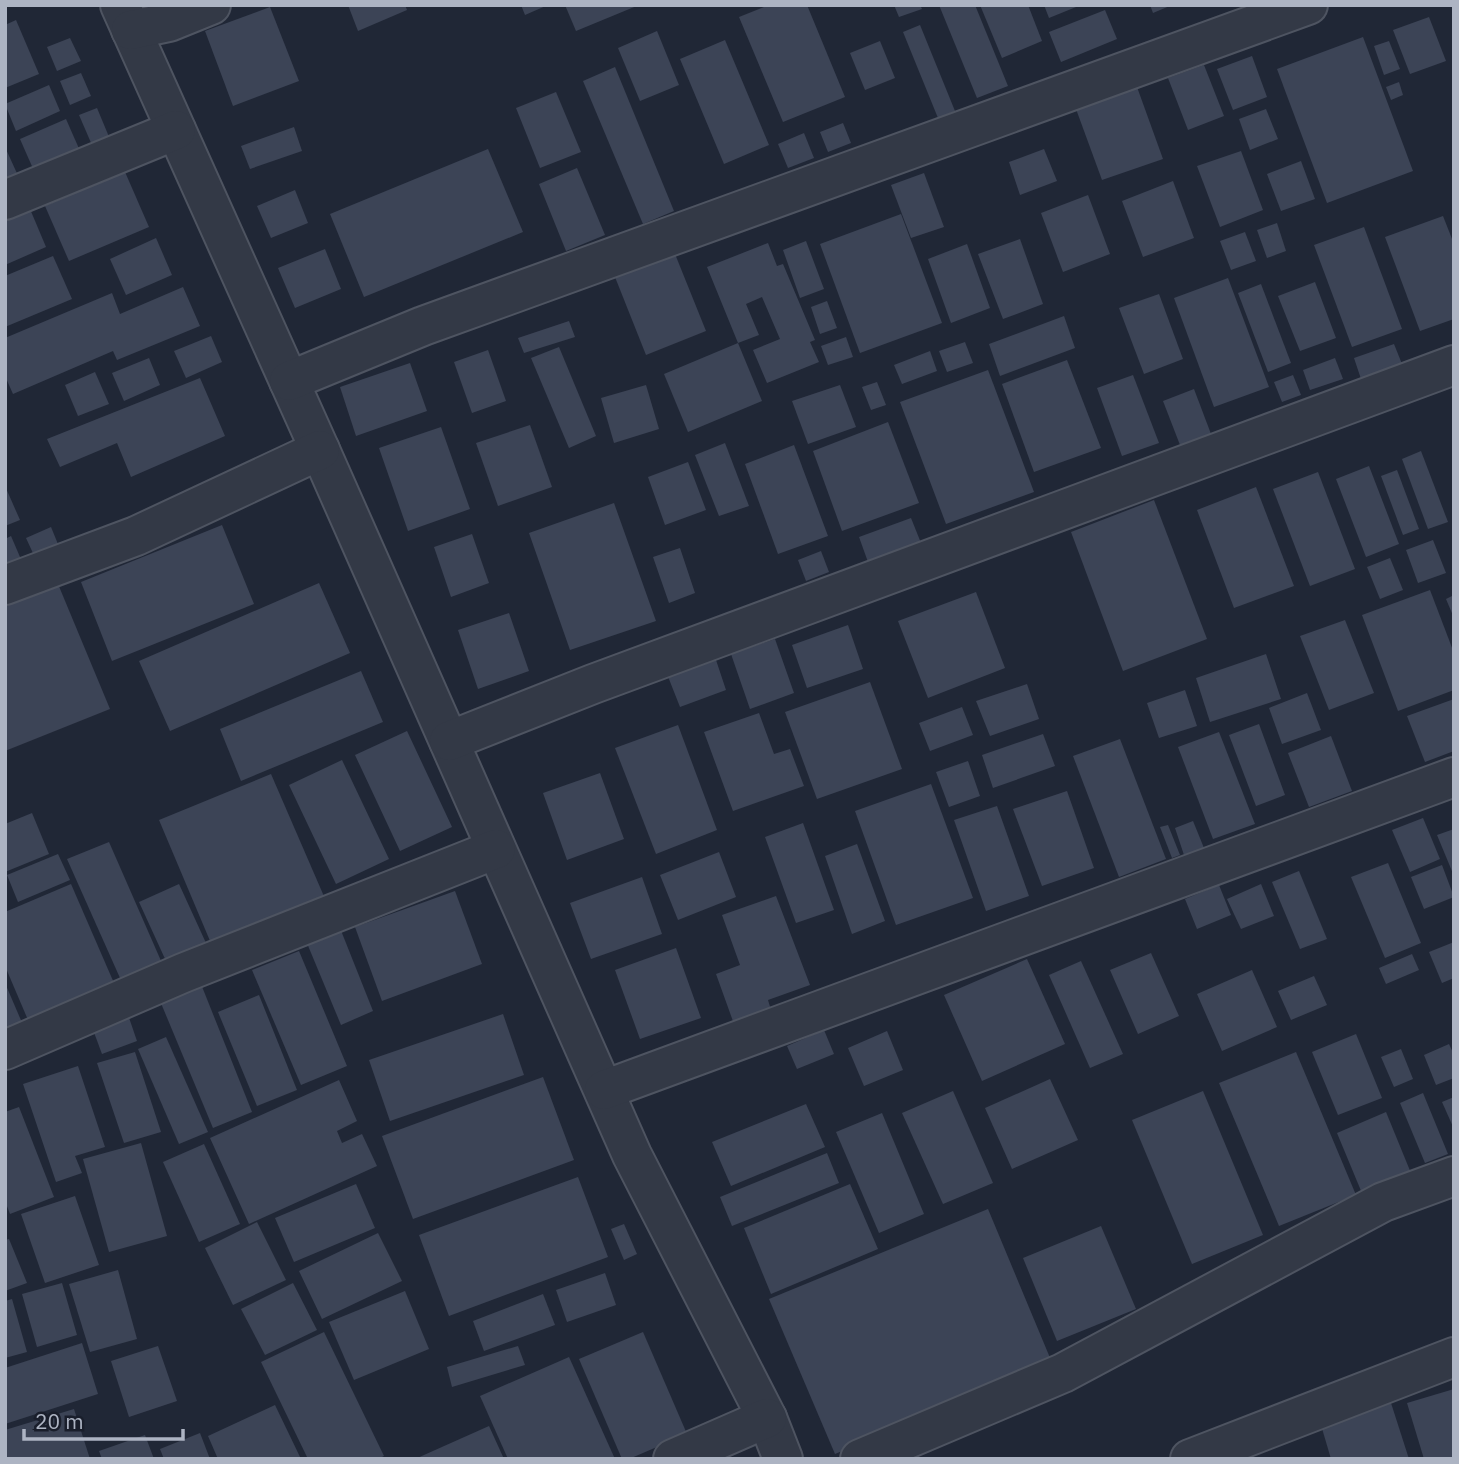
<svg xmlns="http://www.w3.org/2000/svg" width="1459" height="1464" font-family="'IBM Plex Sans',sans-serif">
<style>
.building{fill:#3c4456}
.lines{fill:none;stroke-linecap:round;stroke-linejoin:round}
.street-casing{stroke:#4e5461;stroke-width:42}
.street{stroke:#333946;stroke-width:38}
</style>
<rect width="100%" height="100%" fill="#202736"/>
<g class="building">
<path d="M348,5H405L407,10L358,31Z"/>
<path d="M521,5H548L525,15Z"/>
<path d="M565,5H639L576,31Z"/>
<path d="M769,5H807L845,97L783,122L739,17Z"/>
<path d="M894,5H920L922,9L899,17Z"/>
<path d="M939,5H975L1008,86L977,98Z"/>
<path d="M980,5H1028L1042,41L1002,58Z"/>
<path d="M1044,5H1081L1049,18Z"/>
<path d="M1150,5H1172L1153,13Z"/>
<path d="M270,7L299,81L233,106L205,31Z"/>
<path d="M1105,10L1117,39L1061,62L1049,32Z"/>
<path d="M1429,17L1446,61L1410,74L1393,30Z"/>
<path d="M16,20L39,74L5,88V25Z"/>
<path d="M920,25L955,111L938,118L903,32Z"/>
<path d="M657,31L679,85L640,101L618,48Z"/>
<path d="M1363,37L1413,171L1327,203L1277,69Z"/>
<path d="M70,38L81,61L57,71L47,47Z"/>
<path d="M725,40L769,145L724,164L680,59Z"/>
<path d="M880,41L895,78L865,90L850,53Z"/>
<path d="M1389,41L1400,69L1384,75L1374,46Z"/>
<path d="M1252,56L1267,97L1233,110L1217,69Z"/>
<path d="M1204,65L1224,116L1188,130L1168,78Z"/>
<path d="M615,67L674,211L643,224L583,81Z"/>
<path d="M81,73L91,96L70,105L60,81Z"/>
<path d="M1399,82L1403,95L1391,100L1386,87Z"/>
<path d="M49,85L60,111L16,131L5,104Z"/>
<path d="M1137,87L1163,159L1102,180L1076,109Z"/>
<path d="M556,92L581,152L540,168L516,108Z"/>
<path d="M97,108L112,144L95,152L79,115Z"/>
<path d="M1266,109L1278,139L1250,150L1239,119Z"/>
<path d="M66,119L84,160L38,180L20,139Z"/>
<path d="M843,123L851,143L828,152L820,132Z"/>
<path d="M294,127L302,151L250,169L241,146Z"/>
<path d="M804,133L814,158L788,168L778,144Z"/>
<path d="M5,147L20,180L5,186Z"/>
<path d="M488,149L523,232L364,297L330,214Z"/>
<path d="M1044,149L1057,181L1020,195L1009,162Z"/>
<path d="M1241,151L1263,210L1220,227L1197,166Z"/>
<path d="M1301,161L1315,199L1281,211L1267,174Z"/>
<path d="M577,168L605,235L566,251L539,184Z"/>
<path d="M125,172L149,227L69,261L45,206Z"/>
<path d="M924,173L944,227L911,238L891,185Z"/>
<path d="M1173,181L1194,238L1143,257L1122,201Z"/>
<path d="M295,190L308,223L271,238L257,206Z"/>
<path d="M1088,195L1110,254L1063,272L1041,213Z"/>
<path d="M30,209L46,247L5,265V219Z"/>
<path d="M901,214L942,323L860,353L820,244Z"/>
<path d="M1443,216L1454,244V319L1420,331L1385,237Z"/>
<path d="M1277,223L1286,251L1267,258L1257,230Z"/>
<path d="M1364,227L1402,329L1352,347L1314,245Z"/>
<path d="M1245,232L1256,261L1231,270L1220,241Z"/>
<path d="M156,238L172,275L126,295L110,259Z"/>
<path d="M1020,239L1043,304L1003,319L978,254Z"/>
<path d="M806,241L824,289L800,298L783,250Z"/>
<path d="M768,243L777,266L783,264L815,340L810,342L819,362L767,383L753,350L780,339L762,297L746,304L759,335L738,343L707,267Z"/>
<path d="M967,244L990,308L951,323L928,259Z"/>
<path d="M325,249L341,289L295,308L278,268Z"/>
<path d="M675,254L706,331L646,355L615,277Z"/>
<path d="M53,256L72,299L5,327V276Z"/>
<path d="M1228,278L1269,387L1214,407L1174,298Z"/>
<path d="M1315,282L1336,338L1300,351L1278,296Z"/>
<path d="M1261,284L1291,363L1268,372L1238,293Z"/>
<path d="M183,287L200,326L117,360L113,351L13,394L5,376V338L112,293L120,314Z"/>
<path d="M1159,294L1183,359L1144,374L1119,308Z"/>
<path d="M827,301L837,328L820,334L811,307Z"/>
<path d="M1064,316L1075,348L1000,376L989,344Z"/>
<path d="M569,321L575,337L524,353L518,338Z"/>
<path d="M211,336L222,362L186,378L174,351Z"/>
<path d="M846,337L853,357L828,365L821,346Z"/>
<path d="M965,342L973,363L947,372L939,351Z"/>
<path d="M738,343L762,401L688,432L664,374Z"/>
<path d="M1394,344L1402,364L1361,379L1354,358Z"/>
<path d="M559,347L596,436L569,448L531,358Z"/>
<path d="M488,350L506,401L472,413L454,362Z"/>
<path d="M930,351L937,371L902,384L894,365Z"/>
<path d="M149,358L160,385L124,401L112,373Z"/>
<path d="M1335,358L1343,379L1310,390L1303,370Z"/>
<path d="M1067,360L1101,448L1034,472L1002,384Z"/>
<path d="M410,363L427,411L356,436L340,387Z"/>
<path d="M988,370L1034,492L946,524L900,402Z"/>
<path d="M95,372L109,404L78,416L65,385Z"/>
<path d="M1133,375L1159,443L1122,456L1097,388Z"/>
<path d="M1293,375L1301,395L1282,402L1274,382Z"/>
<path d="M200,378L225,436L131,477L117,443L60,467L47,439Z"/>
<path d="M877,382L886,405L871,410L862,387Z"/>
<path d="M646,385L659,429L614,443L601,398Z"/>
<path d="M840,385L856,427L808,444L792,401Z"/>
<path d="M1194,389L1211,434L1180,445L1163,401Z"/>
<path d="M888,422L919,503L842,531L813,451Z"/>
<path d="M530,425L552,487L498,506L476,443Z"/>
<path d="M441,427L470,509L408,531L379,448Z"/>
<path d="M725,443L749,506L719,516L695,455Z"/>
<path d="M794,445L828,536L778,554L745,464Z"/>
<path d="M1421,451L1448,522L1428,529L1402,459Z"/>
<path d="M688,462L706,510L665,525L648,477Z"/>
<path d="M1369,466L1399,544L1366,557L1336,479Z"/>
<path d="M1397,470L1419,529L1403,535L1381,476Z"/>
<path d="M1318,472L1355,569L1310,586L1273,489Z"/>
<path d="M5,486L20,520L5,526Z"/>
<path d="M1256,487L1294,586L1234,608L1197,510Z"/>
<path d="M1154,500L1207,639L1123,671L1071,532Z"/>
<path d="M614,503L656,621L570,650L529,533Z"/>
<path d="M911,518L921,543L868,562L859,537Z"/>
<path d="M222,525L254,604L112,661L81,582Z"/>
<path d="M51,527L62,554L38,564L26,538Z"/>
<path d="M472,534L489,583L451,597L434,547Z"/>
<path d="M11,536L23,564L5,573V539Z"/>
<path d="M1433,540L1446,573L1418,583L1406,550Z"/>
<path d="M680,548L695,593L669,603L653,557Z"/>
<path d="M821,551L829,572L806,581L798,560Z"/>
<path d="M1390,558L1403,590L1380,599L1367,567Z"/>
<path d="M319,583L350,653L170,731L139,661Z"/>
<path d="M58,584L110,709L5,751V605Z"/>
<path d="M1430,590L1454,653V690L1398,711L1362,615Z"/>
<path d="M976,592L1005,668L928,698L898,621Z"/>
<path d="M1454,595V618L1446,599Z"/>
<path d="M509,613L529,671L478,689L458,630Z"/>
<path d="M1345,620L1374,693L1329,710L1300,636Z"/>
<path d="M848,625L863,669L807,688L792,645Z"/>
<path d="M775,639L794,693L750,709L731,654Z"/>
<path d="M1266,654L1281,699L1210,722L1196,678Z"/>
<path d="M715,657L726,690L680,707L667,674Z"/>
<path d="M361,671L383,722L241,781L220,729Z"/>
<path d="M870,682L902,769L817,799L785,712Z"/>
<path d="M1027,684L1039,719L990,736L976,701Z"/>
<path d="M1185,690L1197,726L1159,738L1147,703Z"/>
<path d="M1307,693L1321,730L1282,744L1269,708Z"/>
<path d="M1454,699V751L1425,762L1407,716Z"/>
<path d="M962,707L973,735L930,751L919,723Z"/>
<path d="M759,713L774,754L790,749L804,786L733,811L704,732Z"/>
<path d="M1259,724L1285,795L1256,806L1229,735Z"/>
<path d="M678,725L717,830L656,854L615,748Z"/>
<path d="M407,731L452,827L400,851L355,755Z"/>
<path d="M1219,732L1255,824L1213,839L1178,747Z"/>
<path d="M1043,734L1055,766L993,788L982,755Z"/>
<path d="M1331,736L1352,791L1309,807L1288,753Z"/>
<path d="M1120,739L1166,859L1119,877L1073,756Z"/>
<path d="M342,760L389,859L336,884L289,785Z"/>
<path d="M968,761L980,796L949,807L936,772Z"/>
<path d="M600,773L624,839L567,860L543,793Z"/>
<path d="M271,774L326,901L213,948L159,820Z"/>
<path d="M931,784L973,898L896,925L855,811Z"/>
<path d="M1067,791L1094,868L1042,886L1013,809Z"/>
<path d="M997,806L1029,896L986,911L954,820Z"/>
<path d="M32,813L49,854L5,872V824Z"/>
<path d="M1423,818L1440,859L1410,872L1392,830Z"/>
<path d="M1193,821L1204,848L1184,855L1175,828Z"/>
<path d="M803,823L834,910L796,923L765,837Z"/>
<path d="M1168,825L1180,855L1172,858L1160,827Z"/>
<path d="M1454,829V876L1437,835Z"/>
<path d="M109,842L165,970L124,987L67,859Z"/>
<path d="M857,844L885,921L852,934L825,856Z"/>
<path d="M719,852L736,897L678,920L660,875Z"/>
<path d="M58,854L70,880L18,902L7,875Z"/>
<path d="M1388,863L1421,943L1385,958L1351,877Z"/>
<path d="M1442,865L1454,897L1424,909L1411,877Z"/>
<path d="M1299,871L1327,939L1300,949L1272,882Z"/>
<path d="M642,877L662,934L591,959L570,903Z"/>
<path d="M71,884L117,990L31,1027L5,966V912Z"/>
<path d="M179,884L206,943L166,961L139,902Z"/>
<path d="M1261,884L1274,916L1241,929L1227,899Z"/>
<path d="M1219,885L1231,915L1197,929L1185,899Z"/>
<path d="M455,891L482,964L382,1001L355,927Z"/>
<path d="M776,896L810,985L768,1000L771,1010L734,1024L716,974L740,965L722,915Z"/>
<path d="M338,923L373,1011L341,1025L304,936Z"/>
<path d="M1454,942V978L1442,983L1429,952Z"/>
<path d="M676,948L701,1018L640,1039L615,970Z"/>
<path d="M299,951L347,1066L301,1085L252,970Z"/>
<path d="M1151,953L1179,1016L1138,1034L1110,970Z"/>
<path d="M1412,954L1419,970L1386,984L1379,968Z"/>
<path d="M1027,959L1065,1044L982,1081L944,995Z"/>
<path d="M1081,961L1123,1054L1090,1068L1049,975Z"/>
<path d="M1252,970L1277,1027L1222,1051L1197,994Z"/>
<path d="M1314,976L1327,1005L1291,1020L1278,991Z"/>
<path d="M199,979L252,1112L213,1128L158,996Z"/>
<path d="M5,983L23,1025L5,1033Z"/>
<path d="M259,995L297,1090L257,1106L218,1012Z"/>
<path d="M125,1006L137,1041L102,1054L89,1019Z"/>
<path d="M503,1014L524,1075L390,1121L369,1060Z"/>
<path d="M824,1030L834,1054L797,1069L787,1046Z"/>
<path d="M887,1031L903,1070L864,1086L848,1048Z"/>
<path d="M1356,1034L1382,1098L1338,1115L1312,1052Z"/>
<path d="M166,1037L208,1132L179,1144L138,1049Z"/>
<path d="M1449,1044L1454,1055V1078L1436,1085L1424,1055Z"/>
<path d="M1401,1049L1413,1079L1394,1087L1381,1057Z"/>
<path d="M135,1052L161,1132L124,1143L97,1063Z"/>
<path d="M1296,1052L1356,1195L1279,1226L1219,1083Z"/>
<path d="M78,1066L105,1147L75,1156L82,1173L56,1182L23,1084Z"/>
<path d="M543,1077L574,1160L413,1219L382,1136Z"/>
<path d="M1050,1079L1078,1140L1012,1169L985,1108Z"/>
<path d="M339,1080L357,1121L337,1131L342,1143L362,1134L377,1166L249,1224L210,1138Z"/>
<path d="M953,1091L993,1183L943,1204L902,1113Z"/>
<path d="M1203,1091L1263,1235L1192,1264L1132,1120Z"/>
<path d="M1423,1093L1448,1154L1425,1163L1400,1103Z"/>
<path d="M1454,1097V1129L1442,1102Z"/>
<path d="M806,1104L825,1147L731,1186L712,1142Z"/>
<path d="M19,1107L54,1197L10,1214L5,1201V1112Z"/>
<path d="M1386,1112L1413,1178L1364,1198L1337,1133Z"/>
<path d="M882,1113L924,1214L879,1233L836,1132Z"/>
<path d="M141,1143L167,1236L109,1252L83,1159Z"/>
<path d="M204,1144L240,1224L199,1242L163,1162Z"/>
<path d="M827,1153L839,1183L732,1226L720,1197Z"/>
<path d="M578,1177L608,1257L449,1316L419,1235Z"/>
<path d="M356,1184L375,1228L294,1262L275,1218Z"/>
<path d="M850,1184L878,1249L771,1294L744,1228Z"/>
<path d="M75,1196L99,1265L45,1283L21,1214Z"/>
<path d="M988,1209L1053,1365L835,1454L769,1299Z"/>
<path d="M257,1222L286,1280L233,1305L205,1248Z"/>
<path d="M624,1224L637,1254L624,1260L611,1229Z"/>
<path d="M1101,1226L1136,1309L1057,1341L1023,1258Z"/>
<path d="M378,1233L402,1281L322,1319L299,1271Z"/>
<path d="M9,1239L27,1283L5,1291V1240Z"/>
<path d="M118,1270L137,1339L90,1352L69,1284Z"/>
<path d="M605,1273L616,1305L567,1322L556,1290Z"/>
<path d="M62,1283L77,1335L37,1347L22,1294Z"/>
<path d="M293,1283L317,1330L265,1355L241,1309Z"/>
<path d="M405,1291L429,1349L354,1380L329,1322Z"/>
<path d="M543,1294L555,1325L484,1351L473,1321Z"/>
<path d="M12,1299L27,1352L5,1358V1301Z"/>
<path d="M324,1332L384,1456L378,1459H308L261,1362Z"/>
<path d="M643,1332L687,1434L629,1459H622L579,1359Z"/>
<path d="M82,1343L98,1394L5,1424V1368Z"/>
<path d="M158,1346L177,1401L129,1417L111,1361Z"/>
<path d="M518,1346L525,1365L452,1387L447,1367Z"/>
<path d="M569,1357L615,1459H508L480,1396Z"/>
<path d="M1454,1389V1459H1424L1407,1403Z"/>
<path d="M1391,1403L1409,1459H1331L1321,1425Z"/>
<path d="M275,1405L301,1459H218L208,1436Z"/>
<path d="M74,1409L90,1459H5V1430Z"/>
<path d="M489,1426L504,1459H415Z"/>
<path d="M200,1433L210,1459H164L160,1449Z"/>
<path d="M145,1435L154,1459H102L99,1451Z"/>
</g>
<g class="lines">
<g class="street-casing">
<g id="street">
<path d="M120,5L320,450L632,1155L767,1418L783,1459"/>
<path d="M131,30L169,22L211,5"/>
<path d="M5,200L176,130"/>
<path d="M289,381L423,326L1308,5"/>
<path d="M5,585L136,536L320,450"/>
<path d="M449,741L593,684L1454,365"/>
<path d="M5,1050L183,973L496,849"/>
<path d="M604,1090L1454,777"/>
<path d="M673,1459L767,1418"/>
<path d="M860,1459L1063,1373L1383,1202L1454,1176"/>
<path d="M1190,1459L1454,1357"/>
</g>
</g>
<use href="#street" class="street"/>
</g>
<rect width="1459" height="1464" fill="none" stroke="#adb4c3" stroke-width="14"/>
<path d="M24 1429v10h159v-10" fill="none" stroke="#adb4c3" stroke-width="3.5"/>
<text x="35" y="1429" font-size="21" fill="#adb4c3" stroke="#191e2b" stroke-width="5" paint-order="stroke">20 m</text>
</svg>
